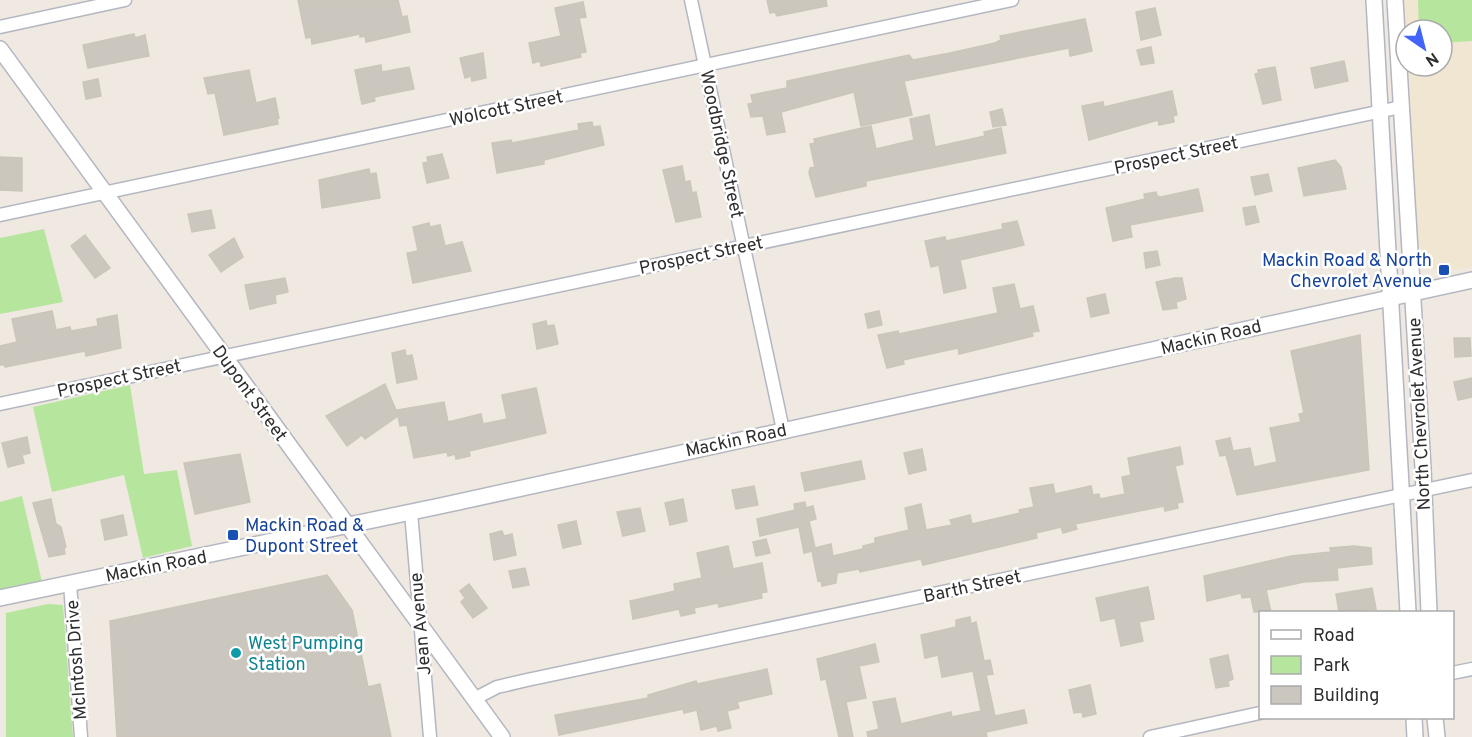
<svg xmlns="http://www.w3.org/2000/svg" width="1472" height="737" font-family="Overpass,sans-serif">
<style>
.education{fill:#f0e6d1}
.green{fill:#b6e59e}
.building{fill:#cbc7bf;stroke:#cbc5ba;stroke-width:1.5}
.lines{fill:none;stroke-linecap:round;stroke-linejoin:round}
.minor-casing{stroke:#b4b7c1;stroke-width:15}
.tertiary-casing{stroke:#b4b7c1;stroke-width:18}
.minor{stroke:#fff;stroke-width:12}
.tertiary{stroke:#fff;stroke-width:15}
.transit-dot{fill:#1a4fb4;stroke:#fff;stroke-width:2}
.culture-dot{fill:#0f9aa8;stroke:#fff;stroke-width:2}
.labels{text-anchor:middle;stroke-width:5;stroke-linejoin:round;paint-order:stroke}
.street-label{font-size:18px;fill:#2e2e2e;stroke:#fff}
.transit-label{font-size:18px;fill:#164399;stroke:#fff;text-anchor:end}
.culture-label{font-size:18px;fill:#0d838f;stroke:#fff;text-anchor:start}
</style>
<rect width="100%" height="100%" fill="#efe9e1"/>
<path class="education" d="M1404,0H1472V267L1439,272L1425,265L1419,254L1408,66H1442V30H1406V36Z"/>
<g class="green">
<path d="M1418,0H1472V41L1442,43V30H1419Z"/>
<path d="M44,229L63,302L0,314V238Z"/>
<path d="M130,385L144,474L177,470L192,546L143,558L124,475L52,492L33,407Z"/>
<path d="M22,496L42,582L0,590V502Z"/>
<path d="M48,604L63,605L73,737H6V613Z"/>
</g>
<g class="building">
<path d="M298,0H398L402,17L407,16L410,32L366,42L365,36L360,37V34L312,44L311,37L306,38Z"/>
<path d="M767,0H826L827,6L777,16L775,12L770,13Z"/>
<path d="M583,2L586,17L579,18L586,52L580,53L581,57L541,66L540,61L533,63L529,43L561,36L555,8Z"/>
<path d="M1155,8L1161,35L1141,40L1136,12Z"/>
<path d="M1085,19L1092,51L1070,56L1069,48L904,81L912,115L861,126L854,92L781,112L785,132L767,135L763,116L751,117L748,104L753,103L751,95L787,88V81L909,55L913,60L950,53L995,43L1001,40L1000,36Z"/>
<path d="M134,34L135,38L145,35L149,56L88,68L83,45Z"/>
<path d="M1151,47L1154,63L1141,65L1137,50Z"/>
<path d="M483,53L486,78L472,81L471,76L465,78L460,58Z"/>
<path d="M1344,61L1348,81L1315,88L1311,68Z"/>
<path d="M381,65L382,72L409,67L414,89L374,97L375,101L362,104L355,70Z"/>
<path d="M1275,67L1281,100L1263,104L1255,74L1259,73L1258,70Z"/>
<path d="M249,70L256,103L275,98L279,118L277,119L278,124L224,135L215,93L208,94L204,78Z"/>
<path d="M98,79L101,96L86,99L83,82Z"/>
<path d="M1172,91L1177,115L1173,116L1174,122L1159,125L1158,120L1089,140L1082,106L1103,102L1104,107Z"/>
<path d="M1002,109L1006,125L993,127L990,112Z"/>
<path d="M929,115L935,147L985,136L984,132L1001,128L1006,153L866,181V186L816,197L809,173L810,168L815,167L810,144L815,143L814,139L871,126L876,149L914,140L910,119Z"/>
<path d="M592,122L593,127L600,126L604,145L544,160V164L497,173L492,143L511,140L512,143L579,130L578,124Z"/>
<path d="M442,154L449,178L427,183L423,163L428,162L427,157Z"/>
<path d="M0,157L22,158V191L0,190Z"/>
<path d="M1335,160L1341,167L1346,189L1304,196L1298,168Z"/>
<path d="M682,166L685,182L690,181L692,193L696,192L701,217L676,222L663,170Z"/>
<path d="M369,169L370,174L376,173L380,198L322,208L319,180Z"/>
<path d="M1268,174L1272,191L1255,195L1251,177Z"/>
<path d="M1198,189L1203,211L1130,225L1132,237L1113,241L1106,208L1145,199L1144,194L1156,192L1157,196L1161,197Z"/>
<path d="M1255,206L1259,222L1246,225L1243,208Z"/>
<path d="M211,210L215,228L192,232L188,214Z"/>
<path d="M1017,221L1024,245L960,260L966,288L944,293L939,265L931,267L925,241L945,237L946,241L1003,229L1002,224Z"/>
<path d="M429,223L430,227L440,225L445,246L462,242L471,271L413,283L407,253L418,251L413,227Z"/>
<path d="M85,235L110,268L95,278L71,246Z"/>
<path d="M234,238L243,257L221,272L209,255Z"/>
<path d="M1157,251L1160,265L1146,268L1144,253Z"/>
<path d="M285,278L288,292L275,295L276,303L250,309L245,285Z"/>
<path d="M1175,278H1182L1186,299L1176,302L1177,308L1163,310L1156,282Z"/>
<path d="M1014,284L1020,309L1033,306L1039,331L1032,332L1033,336L959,354L958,348L903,360L904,364L887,368L878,335L898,331L899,334L998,313L993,288Z"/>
<path d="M1105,294L1109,313L1091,317L1087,298Z"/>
<path d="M52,311L56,330L70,327L71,331L98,326L97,319L117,315L121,348L86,356L85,351L5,367V365H0V346L17,342L12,319Z"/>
<path d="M879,311L882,325L868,328L865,314Z"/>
<path d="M546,321L547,326L554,325L558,344L537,349L533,324Z"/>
<path d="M1360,335L1369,470L1237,495L1226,455L1220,456L1216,441L1230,438L1233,451L1250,448L1254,467L1277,462L1270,428L1301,422L1299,414L1304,413L1291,351Z"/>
<path d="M1454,338H1470L1471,356L1455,357Z"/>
<path d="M405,350L406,356L412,355L417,379L397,383L392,353Z"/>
<path d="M1472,378V397L1458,400L1454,382Z"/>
<path d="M385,384L398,415L397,410L444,402L448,422L481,414L483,424L507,419L502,395L536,388L546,433L469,451L470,456L456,459L455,454L448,456L447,452L414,458L407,425L400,426L398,416L365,439L362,435L347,446L326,416Z"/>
<path d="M27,437L30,453L22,455L24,463L8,467L2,443Z"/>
<path d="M1180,447L1183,464L1175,466L1183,502L1177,503L1178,508L1165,511L1164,506L1075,524L1077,529L1063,533L1061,527L1036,533L1037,538L923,565L921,559L860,572L859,569L837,573L836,583L822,586L821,580L818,581L812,551L804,553L799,527L760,536L757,519L795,510L794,504L805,502L806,508L813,506L816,519L809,521L815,548L831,544L833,556L863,549V546L875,543V538L909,530L905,508L921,504L926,530L952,525L950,520L970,515L972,524L1020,513L1019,510L1034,507L1030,488L1053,484L1055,494L1091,486L1093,495L1099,494L1100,499L1125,494L1122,477L1131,475L1128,458Z"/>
<path d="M922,449L926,470L909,474L904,453Z"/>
<path d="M240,454L250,502L195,514L184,463Z"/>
<path d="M861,461L865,479L805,491L801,473Z"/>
<path d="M754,486L758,505L736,509L732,490Z"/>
<path d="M51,499L56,524L61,527L66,547L64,548L65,554L49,557L33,503Z"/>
<path d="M683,499L687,521L670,525L665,503Z"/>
<path d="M640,508L645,531L623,536L617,512Z"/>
<path d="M123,515L127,535L105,540L101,520Z"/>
<path d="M576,521L581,544L563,548L558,525Z"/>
<path d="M502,531L504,536L512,534L516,555L494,560L490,534Z"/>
<path d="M766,539L770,553L756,556L753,542Z"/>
<path d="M728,546L733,569L762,563L767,592L761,593L762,598L719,607L718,603L694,608L695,613L681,616L679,609L633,619L630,601L675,591L674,584L702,578L697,553Z"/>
<path d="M1354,546L1371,548L1372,564L1337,568L1338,580L1304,582L1266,590L1271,612H1254L1251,597L1242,598L1241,593L1207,601L1204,576L1291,556L1331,552L1330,548Z"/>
<path d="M525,568L529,585L513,588L509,571Z"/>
<path d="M327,575L352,610L368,687L380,684L391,737H117L110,621Z"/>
<path d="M469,584L487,608L473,618L461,602L465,598L460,591Z"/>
<path d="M1148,587L1154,619L1139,622L1143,641L1121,646L1115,618L1101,621L1096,598Z"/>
<path d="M1372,588L1376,609L1339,612L1336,594Z"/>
<path d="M970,617L971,624L976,622L984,661L990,660L993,674L986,675L995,716L1024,710L1027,723L986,732L987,737H868L867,732L879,729L873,702L895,698L901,724L951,712L952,717L981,711L973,671L942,677L938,655L925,658L921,635L956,627V620Z"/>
<path d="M875,644L879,662L859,666L866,698L846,702L853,737H839L826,679L821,680L817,659Z"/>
<path d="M1228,655L1233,679L1228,681L1229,686L1216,688L1210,659Z"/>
<path d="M767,669L772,694L737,702L739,708L727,711L731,728L718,731L717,726L701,730L697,710L684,713L683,709L559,735L555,715L648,698V695L696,681L697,684Z"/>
<path d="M1090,685L1096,714L1083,717L1082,712L1074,713L1069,690Z"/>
</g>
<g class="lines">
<g class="minor-casing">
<g id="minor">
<path d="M691,0L783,430"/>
<path d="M0,27L125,0"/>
<path d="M0,215L1012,0"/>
<path d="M0,404L1401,107"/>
<path d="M411,512L430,737"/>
<path d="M70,583L81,737"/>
<path d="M1452,673L1472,669"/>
<path d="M474,699L497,687L527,680L1472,480"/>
<path d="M1150,737L1260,713"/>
</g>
</g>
<g class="tertiary-casing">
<g id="tertiary">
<path d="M1374,0L1408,612"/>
<path d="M1395,0L1423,468L1429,612"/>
<path d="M0,49L502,737"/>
<path d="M0,598L440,506L1472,280"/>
<path d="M1414,718L1415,737"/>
<path d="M1435,718L1437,737"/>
</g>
</g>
<use href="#minor" class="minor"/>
<use href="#tertiary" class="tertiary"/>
</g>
<g class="transit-dot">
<rect x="1438" y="264" width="12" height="12" rx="3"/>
<rect x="227" y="529" width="12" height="12" rx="3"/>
</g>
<circle class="culture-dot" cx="236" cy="653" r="6"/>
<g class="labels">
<g class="street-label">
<text transform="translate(506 108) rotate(-12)" y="6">Wolcott Street</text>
<text transform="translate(722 144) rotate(78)" y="6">Woodbridge Street</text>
<text transform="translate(1176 155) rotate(-12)" y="6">Prospect Street</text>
<text transform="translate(701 255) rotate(-12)" y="6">Prospect Street</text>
<text transform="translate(1211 337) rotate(-13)" y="6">Mackin Road</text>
<text transform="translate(119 378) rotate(-12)" y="6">Prospect Street</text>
<text transform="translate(250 393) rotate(54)" y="6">Dupont Street</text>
<text transform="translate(1419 414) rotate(-93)" y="6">North Chevrolet Avenue</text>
<text transform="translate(736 440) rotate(-12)" y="6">Mackin Road</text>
<text transform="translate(156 566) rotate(-11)" y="6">Mackin Road</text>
<text transform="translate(972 586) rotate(-12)" y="6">Barth Street</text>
<text transform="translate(420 624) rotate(-95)" y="6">Jean Avenue</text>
<text transform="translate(76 660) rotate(-94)" y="6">McIntosh Drive</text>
</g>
<g class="transit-label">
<text x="1432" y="266">Mackin Road &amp; North<tspan x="1432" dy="21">Chevrolet Avenue</tspan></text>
<text x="245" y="531" text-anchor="start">Mackin Road &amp;<tspan x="245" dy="21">Dupont Street</tspan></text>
</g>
<g class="culture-label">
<text x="248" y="649">West Pumping<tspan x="248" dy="21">Station</tspan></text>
</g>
</g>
<rect x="1259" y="611" width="195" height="108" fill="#ffffff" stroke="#ababab" stroke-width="1.5"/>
<rect x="1271" y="630" width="30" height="9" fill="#ffffff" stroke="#ababab" stroke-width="1.5"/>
<text x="1313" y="641" font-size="18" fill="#2e2e2e">Road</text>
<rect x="1271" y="656" width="30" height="18" fill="#b6e59e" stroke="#ababab" stroke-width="1.5"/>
<text x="1313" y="671" font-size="18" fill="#2e2e2e">Park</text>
<rect x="1271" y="686" width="30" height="18" fill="#cbc7bf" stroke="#ababab" stroke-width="1.5"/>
<text x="1313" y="701" font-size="18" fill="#2e2e2e">Building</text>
<g transform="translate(1424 48) rotate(145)"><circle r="28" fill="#ffffff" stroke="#ababab" stroke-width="1.5"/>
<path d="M0-4.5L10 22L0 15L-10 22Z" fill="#4264fb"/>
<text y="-9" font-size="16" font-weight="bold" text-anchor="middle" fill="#2e2e2e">N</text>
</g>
</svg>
